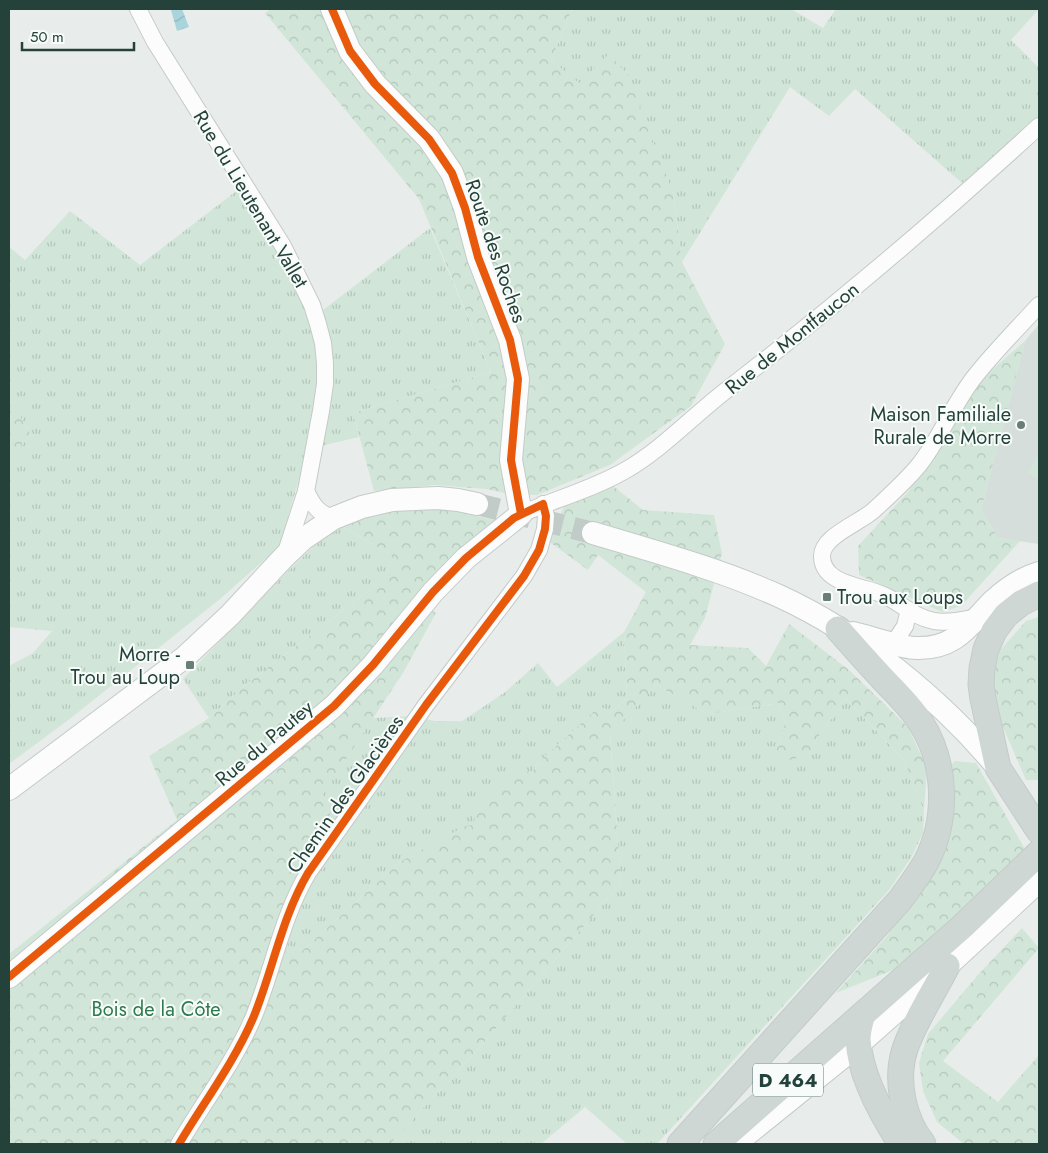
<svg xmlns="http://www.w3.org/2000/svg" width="1048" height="1153" font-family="Jost,sans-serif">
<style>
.built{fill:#d6dedb}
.grass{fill:url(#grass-tufts)}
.forest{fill:url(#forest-crowns)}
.garden{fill:#d1e6d8}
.water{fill:url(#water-waves)}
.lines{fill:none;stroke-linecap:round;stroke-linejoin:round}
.secondary-tunnel{stroke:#c1cbc8;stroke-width:22;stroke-dasharray:22 11;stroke-linecap:butt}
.street-casing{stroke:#c5cac8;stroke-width:18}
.secondary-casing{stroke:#c3cbc8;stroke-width:24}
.primary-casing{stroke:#c3ccc9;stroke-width:27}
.street{stroke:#fcfcfc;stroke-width:16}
.secondary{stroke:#fcfcfc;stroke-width:22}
.primary{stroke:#cfd7d5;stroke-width:25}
.cycleway-casing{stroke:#f7fbf9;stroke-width:11}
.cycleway{stroke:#e8590c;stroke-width:8}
.poi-dot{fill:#697e78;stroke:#f7fbf9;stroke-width:2}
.labels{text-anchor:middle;stroke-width:4;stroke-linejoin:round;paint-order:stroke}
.shield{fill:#f7fbf9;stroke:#637a73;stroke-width:1}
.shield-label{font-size:19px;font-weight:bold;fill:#24423a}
.street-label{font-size:20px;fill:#24423a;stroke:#f7fbf9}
.poi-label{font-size:20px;fill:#24423a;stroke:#f7fbf9;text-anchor:end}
.park-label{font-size:20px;fill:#2d7a4b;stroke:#f7fbf9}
</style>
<defs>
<pattern id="grass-tufts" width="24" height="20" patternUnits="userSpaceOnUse" patternTransform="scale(1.25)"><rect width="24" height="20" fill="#d1e6d8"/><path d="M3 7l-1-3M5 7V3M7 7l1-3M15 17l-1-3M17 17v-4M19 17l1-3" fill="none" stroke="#b3c6ba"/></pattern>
<pattern id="forest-crowns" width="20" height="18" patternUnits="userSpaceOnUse" patternTransform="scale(1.25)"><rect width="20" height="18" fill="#d1e6d8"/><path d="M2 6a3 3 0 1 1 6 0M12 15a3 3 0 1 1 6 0" fill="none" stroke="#b3c6ba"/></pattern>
<pattern id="water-waves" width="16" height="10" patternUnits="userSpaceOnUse" patternTransform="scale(1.25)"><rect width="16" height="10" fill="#a9d4db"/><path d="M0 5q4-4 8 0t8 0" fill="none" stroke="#91b7bd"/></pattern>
</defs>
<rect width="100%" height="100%" fill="#e8edeb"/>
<path class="built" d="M1039,324V544L998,538L981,510L1025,341Z"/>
<g class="grass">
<path d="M572,9H791L823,28L836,9H1039L1011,40L1039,68V116L962,183L855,89L829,116L790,87L682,262L673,193L579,84L551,60Z"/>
<path d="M239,189L323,310L430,228L491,372L353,413L359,437L308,449L279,547L220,599L71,718L9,764V666L33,653L52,631L9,627V457L31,435L17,411H9V247L25,260L70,211L140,265Z"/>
<path d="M342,526L394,557L383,580L246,684L209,718L183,679L290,569L314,546Z"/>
<path d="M624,632L627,698L610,713L600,706L542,759L531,773L473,825L400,862L302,951L272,940L297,874L335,828L322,794L373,718L412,716L435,721H462L504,693L538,663L557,687Z"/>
<path d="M656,685L708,714L779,703L785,724L776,749L808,755L818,737L846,699L904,760L924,811L923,833L911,858L889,890L657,1144H627L585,1107L541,1144H390L480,1047L621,883L610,734Z"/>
</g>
<g class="forest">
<path d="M271,9H572L551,60L579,83L609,54L628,75L673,193L682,262L725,344L691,406L610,465L537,495L509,494L486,489L435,485L374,491L353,413L491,372L419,199L265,13Z"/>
<path d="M1025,341L981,510L998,538L1020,541L961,606L942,612L859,575L858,546L908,492L979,381Z"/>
<path d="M9,411H17L31,435L9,457Z"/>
<path d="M612,485L643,510L714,515L722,553L705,618L690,645L748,648L766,666L789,624L849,670L908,727L927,768L924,811L904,760L846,699L818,737L808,755L782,762L776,749L785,724L779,703L708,714L656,685L610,735L621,883L480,1047L390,1144H9V954L177,820L149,756L209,718L246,684L383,580L394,557L342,526L373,510L439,507L498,521L414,601L436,613L403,673L323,794L335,828L297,874L273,939L302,951L400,862L465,826L473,825L476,812L505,778L518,769L531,773L542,759L600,706L610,713L627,698L624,632L646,592L598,555L588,570L547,540L565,505Z"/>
<path d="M1039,617V780H1026L999,718L992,680L1000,650L1026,621Z"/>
<path d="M955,761L976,763L1025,849L903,966L836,993L887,936L918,892L950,766Z"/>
<path d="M1022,928L1039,948L943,1061L998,1102L1039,1055V1144H964L937,1122L923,1091L919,1063L928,1034L977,976Z"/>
</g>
<path class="garden" d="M1039,453V479L1028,473Z"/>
<path class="water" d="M177,9H182L189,27L177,31L171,10Z"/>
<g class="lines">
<path class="secondary-tunnel" d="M477,504L593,533"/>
<g class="street-casing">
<g id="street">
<path d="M138,9L155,42L283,246L312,305L318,324L323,343L325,363V384L321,411L306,491L285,555"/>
<path d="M306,491C313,505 318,514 334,518"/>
<path d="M521,514C556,499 593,489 626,470C662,449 691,418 724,392C833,308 938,219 1039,126"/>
<path d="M979,617C952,622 935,627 910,611C900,605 892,598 881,594C862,586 822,584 822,556C822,536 860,523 874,510C889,496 906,481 919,465C941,437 954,402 976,375C995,351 1018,328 1039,305"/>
<path d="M894,643L905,626L909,610"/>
<path d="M179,1144C204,1102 235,1061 254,1016C273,969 282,917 308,873L426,705L524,576L539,550L545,529L546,516L543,504"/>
</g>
</g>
<g class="secondary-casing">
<g id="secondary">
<path d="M593,533C656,552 719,569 779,596C860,633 942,700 998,768"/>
<path d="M853,633C871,637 900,648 917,648C956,649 969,625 993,601C1006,589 1022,578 1039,573"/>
<path d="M9,789L185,657L230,615L284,557L303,539L334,518L362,507L392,500L438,498L458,500L477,504"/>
<path d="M9,977L334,706L373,665L433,592L466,558L521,514L511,460L518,379L510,340L478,257L465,208L452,173L429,139L375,84L350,51L332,9"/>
<path d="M735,1144L859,1044L947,966L1039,881"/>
</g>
</g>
<g class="primary-casing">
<g id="primary">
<path d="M1039,594L1021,603L1006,615L994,631L986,649L982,668L981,685L983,699L998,768L1039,831"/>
<path d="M862,1017C860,1024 858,1032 858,1040C860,1074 882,1115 901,1144"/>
<path d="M680,1144L900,900C909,888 918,876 926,862C948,820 947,764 921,723C911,707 897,694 884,680C868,663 853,646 838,629"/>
<path d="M716,1144L963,926L1039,853"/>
<path d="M923,1144C903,1119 895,1080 905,1049C914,1022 934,992 947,966"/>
</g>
</g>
<use href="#street" class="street"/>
<use href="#secondary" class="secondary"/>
<use href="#primary" class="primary"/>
<g class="cycleway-casing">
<g id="cycleway">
<path d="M332,9L350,51L375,84L429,139L452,173L465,208L478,257L510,340L518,379L511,460L521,514"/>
<path d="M9,977L334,706L373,665L433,592L466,558L514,518L543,504L546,516L545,529L539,550L524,576L426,705L308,873C282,917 273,969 254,1016C235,1061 204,1102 179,1144"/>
</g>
</g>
<use href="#cycleway" class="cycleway"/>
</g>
<g class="poi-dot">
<circle cx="1021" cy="425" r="5"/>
<rect x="822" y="592" width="10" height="10" rx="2.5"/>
<rect x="185" y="660" width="10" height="10" rx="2.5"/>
</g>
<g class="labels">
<rect class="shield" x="753" y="1063.5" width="70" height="33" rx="4"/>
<g class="shield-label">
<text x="788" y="1087">D 464</text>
</g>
<g class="street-label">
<text transform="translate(251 199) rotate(59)" y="7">Rue du Lieutenant Vallet</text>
<text transform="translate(496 251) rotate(71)" y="7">Route des Roches</text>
<text transform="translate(792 338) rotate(-39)" y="7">Rue de Montfaucon</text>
<text transform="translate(264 743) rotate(-40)" y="7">Rue du Pautey</text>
<text transform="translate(345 794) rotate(-55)" y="7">Chemin des Glacières</text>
</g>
<g class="poi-label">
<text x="1011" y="421">Maison Familiale<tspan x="1011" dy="23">Rurale de Morre</tspan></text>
<text x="837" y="604" text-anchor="start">Trou aux Loups</text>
<text x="180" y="661">Morre -<tspan x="180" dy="23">Trou au Loup</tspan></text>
</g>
<g class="park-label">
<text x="156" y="1016">Bois de la Côte</text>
</g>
</g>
<rect width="1048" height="1153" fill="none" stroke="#24423a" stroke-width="20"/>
<path d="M22 42v8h112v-8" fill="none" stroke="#24423a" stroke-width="2.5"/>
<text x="30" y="42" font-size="15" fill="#24423a" stroke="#f7fbf9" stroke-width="4" paint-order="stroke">50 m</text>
</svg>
